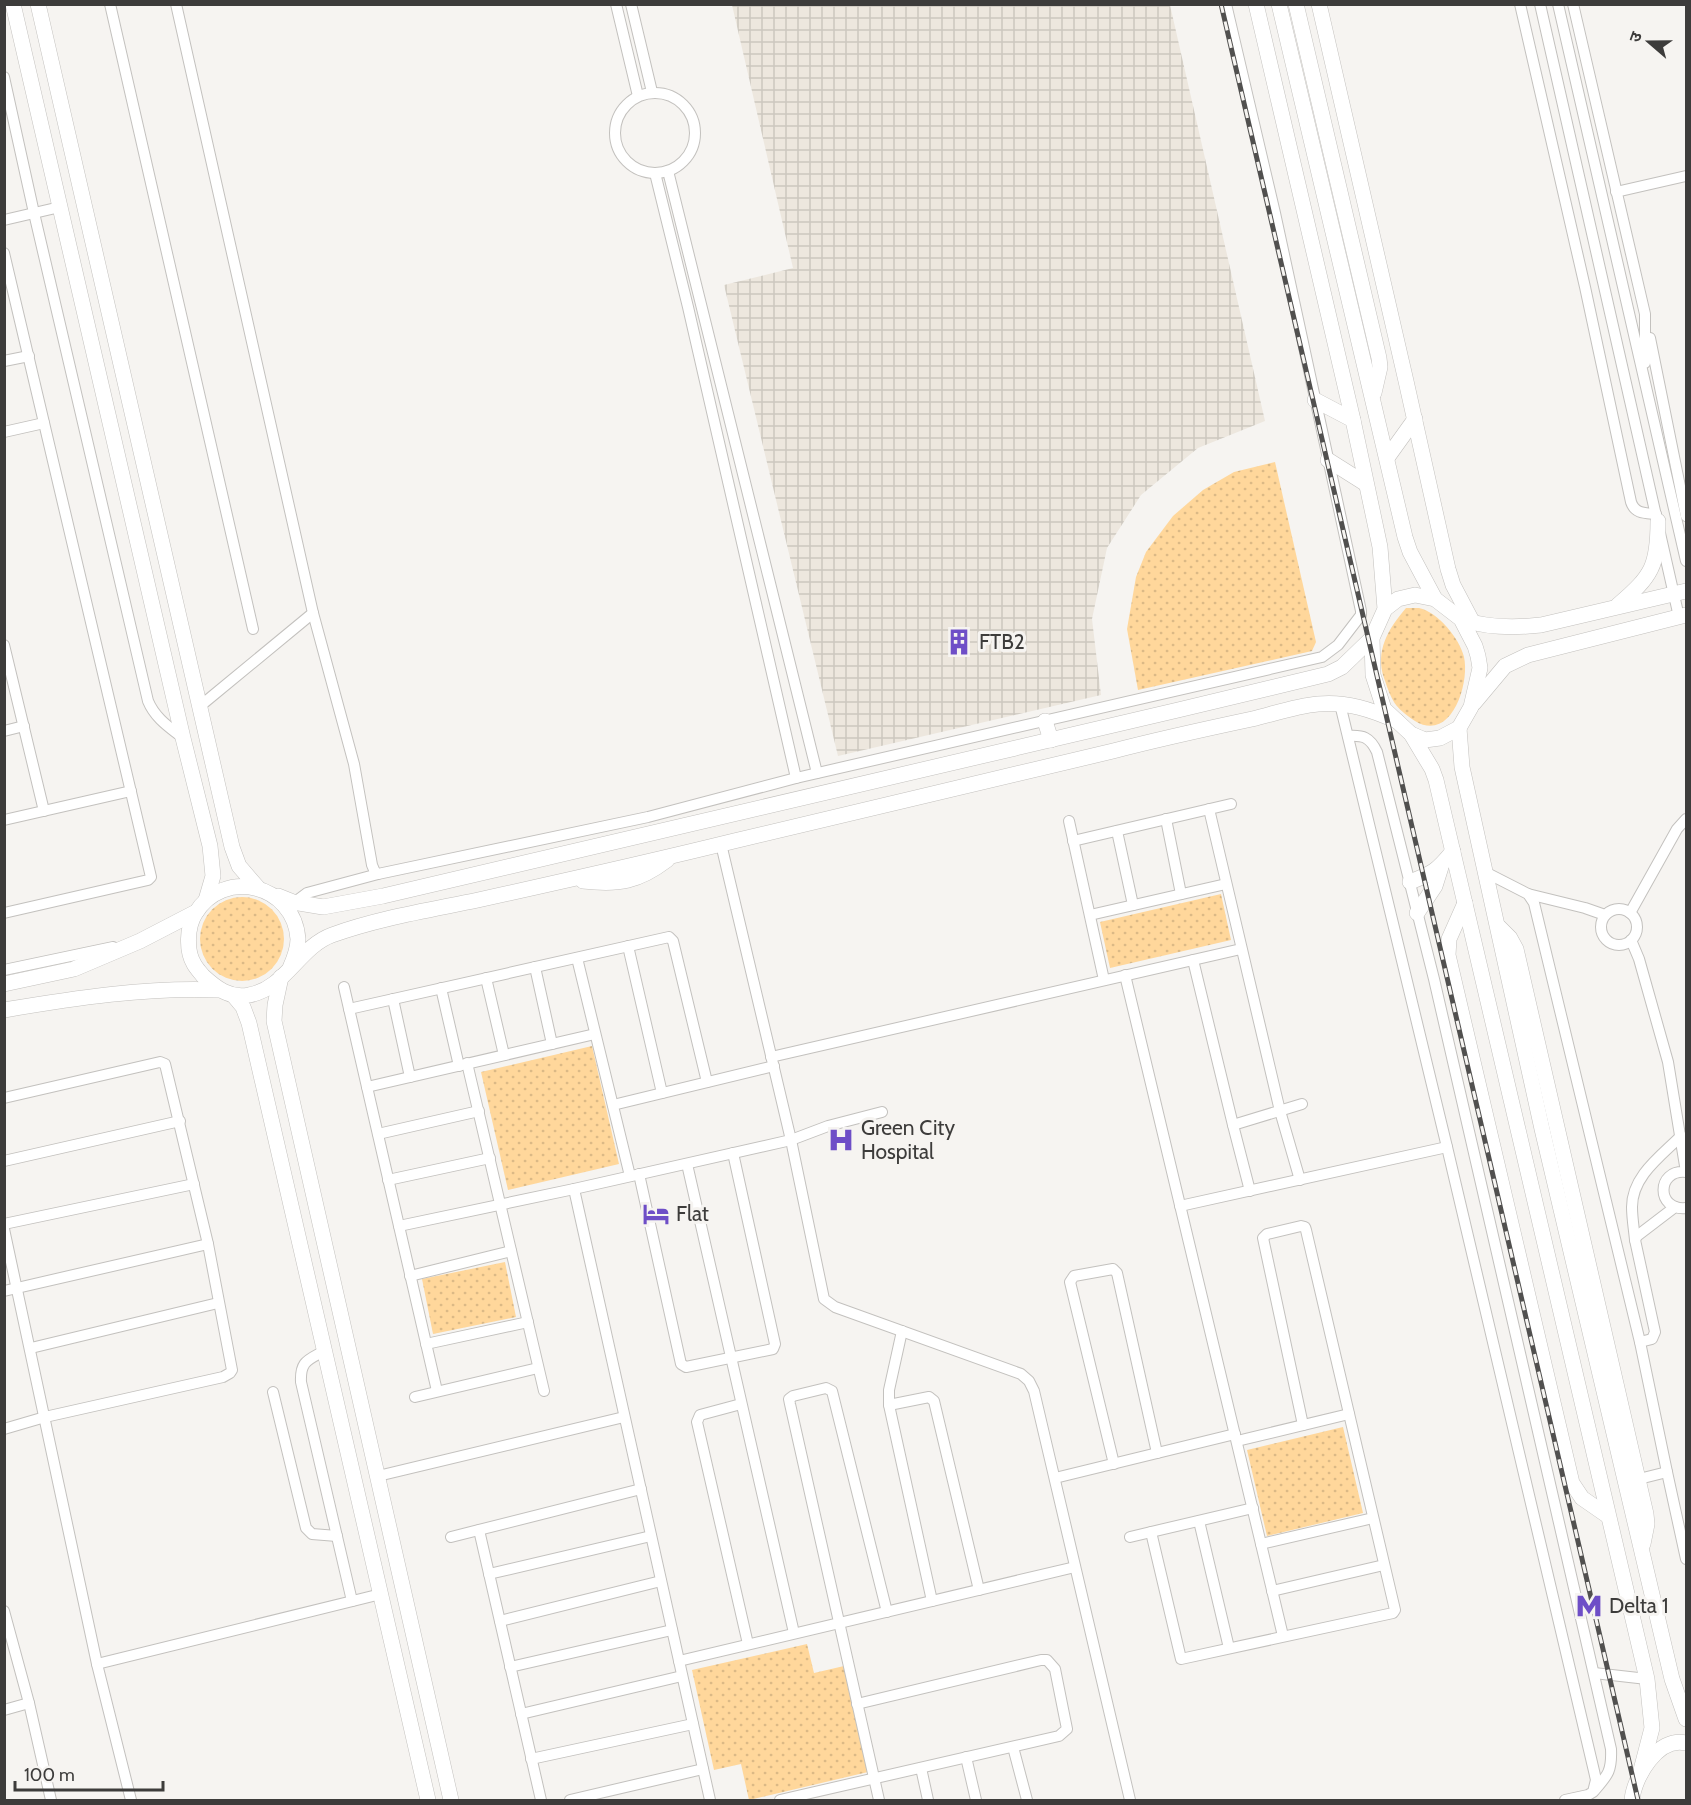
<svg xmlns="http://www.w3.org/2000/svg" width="1691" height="1805" font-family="Cabin,'Noto Sans Devanagari',sans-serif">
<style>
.industrial{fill:url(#industrial-grid)}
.park{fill:url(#park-dots)}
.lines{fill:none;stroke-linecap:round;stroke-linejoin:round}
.street-casing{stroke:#c3c1be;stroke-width:12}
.secondary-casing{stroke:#c3c1be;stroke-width:16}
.street{stroke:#fff;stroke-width:10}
.secondary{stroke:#fff;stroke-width:15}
.rail-casing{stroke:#51504f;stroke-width:5}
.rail{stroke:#f6f4f1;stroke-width:3;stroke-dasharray:9;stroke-linecap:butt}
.labels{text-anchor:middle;stroke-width:6;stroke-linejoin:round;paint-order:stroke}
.poi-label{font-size:21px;fill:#3d3c3b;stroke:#f6f4f1;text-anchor:start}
</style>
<defs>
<pattern id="industrial-grid" width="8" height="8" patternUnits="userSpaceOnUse" patternTransform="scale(1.5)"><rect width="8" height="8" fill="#ede7de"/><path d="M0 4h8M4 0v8" fill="none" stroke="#ccc7bf"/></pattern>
<pattern id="park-dots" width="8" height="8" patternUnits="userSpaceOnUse" patternTransform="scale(1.5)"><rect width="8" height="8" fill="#ffd79b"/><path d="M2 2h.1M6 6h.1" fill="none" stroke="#dbb986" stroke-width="1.8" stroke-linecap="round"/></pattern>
</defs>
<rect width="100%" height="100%" fill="#f6f4f1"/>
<path class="industrial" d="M732,5H1170L1265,421L1198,448L1141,495L1107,548L1092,619L1101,695L838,756L724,285L793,268Z"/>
<g class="park">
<path d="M1275,462L1316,642L1312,651L1138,690L1127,629L1136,577L1146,552L1173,516L1203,490L1234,472Z"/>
<path d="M1406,608C1410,608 1415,608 1419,608C1438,612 1460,639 1464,657C1470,684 1451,743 1415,721C1394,707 1392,701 1384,678C1375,651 1388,629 1406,608Z"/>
<path d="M1221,894L1231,940L1110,968L1100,922Z"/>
<circle cx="242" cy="939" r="42"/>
<path d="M592,1046L619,1164L508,1190L481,1072Z"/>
<path d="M505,1262L516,1317L433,1334L422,1279Z"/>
<path d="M1343,1427L1363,1513L1267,1536L1247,1450Z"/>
<path d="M807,1644L814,1673L844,1666L868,1772L749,1800L741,1764L714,1770L692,1670Z"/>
</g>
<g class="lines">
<g class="street-casing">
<g id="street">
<path d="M110,4L253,629"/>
<path d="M176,4L313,613L354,764L372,865L375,872L378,874L648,817L796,778L1322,657L1338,645L1361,615V611L1275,213L1226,4"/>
<path d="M616,4L638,96"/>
<path d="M631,4L652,92"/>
<path d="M1520,4L1585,287L1631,502C1635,514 1645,513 1656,514"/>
<path d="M1540,4L1679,617"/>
<path d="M1558,4L1686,561"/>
<path d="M1573,4L1645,314V363"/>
<path d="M4,77L34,213L148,701C155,718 169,727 183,738"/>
<circle cx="655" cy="133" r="40"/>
<path d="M668,171L817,773"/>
<path d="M655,173L688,307L796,778"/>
<path d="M1616,192L1686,176"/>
<path d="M4,220L60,207"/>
<path d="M4,253L151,877L148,880L4,913"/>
<path d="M1650,338L1686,516"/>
<path d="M4,361L29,356"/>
<path d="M4,432L44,423"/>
<path d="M4,645L44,811"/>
<path d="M1340,704L1447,1147L1594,1771L1596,1780L1593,1792L1588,1795L1565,1800"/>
<path d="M199,707L313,613"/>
<path d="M4,731L24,726"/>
<path d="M1348,736C1363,735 1370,737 1377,752L1434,979L1611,1749C1612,1771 1608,1775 1594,1791"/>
<path d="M1209,809L1280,1111L1300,1180"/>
<path d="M1166,819L1181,894"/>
<path d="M4,820L131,791"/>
<path d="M1069,821L1104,980"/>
<path d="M1117,831L1133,905"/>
<path d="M1073,841L1231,804"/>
<path d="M721,844L791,1140L824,1299L835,1307L1021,1374L1029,1381L1034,1391L1130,1800"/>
<path d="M1485,872L1528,894L1534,903L1640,1342L1667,1472L1686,1559"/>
<path d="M1528,894L1585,908L1605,915"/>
<path d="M295,902L307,893L378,874"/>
<circle cx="1619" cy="927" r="18"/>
<path d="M1630,913L1677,829L1686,819"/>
<path d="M1090,915L1226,884"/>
<path d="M1631,940L1639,959L1668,1062L1686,1172C1656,1169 1656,1211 1686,1208"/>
<path d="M628,946L662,1093"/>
<path d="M577,958L630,1176"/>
<path d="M1193,960L1233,1125L1302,1104"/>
<path d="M535,967L552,1044"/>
<path d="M4,970L113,947"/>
<path d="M1125,975L1283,1636"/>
<path d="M486,978L504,1055"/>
<path d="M344,987L437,1391"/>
<path d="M441,988L459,1066"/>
<path d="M393,999L410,1077"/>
<path d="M349,1009L669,937L673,941L707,1082"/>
<path d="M771,1057L1241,949"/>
<path d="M467,1063L544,1391"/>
<path d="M367,1087L595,1034"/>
<path d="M4,1098L160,1062L165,1064L208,1244L232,1370L230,1373L223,1377L45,1417L4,1429"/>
<path d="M613,1105L774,1066"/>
<path d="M1233,1125L1250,1191"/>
<path d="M378,1134L479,1111"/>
<path d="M4,1161L180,1121"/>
<path d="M687,1164L794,1633"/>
<path d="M639,1174L681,1364L686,1367L773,1349L775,1344L733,1153"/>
<path d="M388,1180L490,1158"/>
<path d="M574,1189L710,1800"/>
<path d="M1180,1206L1447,1147"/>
<path d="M4,1224L194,1184"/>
<path d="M399,1226L574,1189L791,1140L828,1126L882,1112"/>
<path d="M4,1229L97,1664L131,1800"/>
<path d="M1635,1240C1634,1229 1632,1218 1632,1207C1632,1176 1661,1156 1681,1136"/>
<path d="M410,1276L511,1251"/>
<path d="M4,1291L208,1244"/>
<path d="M902,1331L889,1390V1405L932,1601"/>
<path d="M1640,1342L1652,1339L1655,1332L1635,1240L1637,1236L1675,1207"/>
<path d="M426,1344L528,1322"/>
<path d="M31,1348L218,1303"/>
<path d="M324,1351C308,1360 300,1361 301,1382L352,1601"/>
<path d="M273,1392L306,1528L312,1534L337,1536"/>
<path d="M415,1397L538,1368"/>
<path d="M741,1404L700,1415L697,1422L748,1644"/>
<path d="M889,1405L929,1397L934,1401L979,1590"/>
<path d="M1237,1441L1349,1414"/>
<path d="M1114,1464L1070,1282L1074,1276L1113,1269L1117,1273L1157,1453"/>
<path d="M378,1476L624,1417"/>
<path d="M1055,1478L1235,1434"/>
<path d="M1639,1479L1667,1472"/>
<path d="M1199,1521L1229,1648"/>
<path d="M479,1530L541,1800"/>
<path d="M1151,1532L1181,1659L1393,1613L1395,1610L1306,1230L1305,1227L1301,1226L1267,1234L1263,1238L1303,1425"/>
<path d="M451,1537L641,1489"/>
<path d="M1130,1537L1253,1508"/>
<path d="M1261,1544L1373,1518"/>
<path d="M489,1574L651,1536"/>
<path d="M1272,1591L1384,1565"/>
<path d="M4,1611L29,1703L51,1800"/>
<path d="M500,1621L661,1581"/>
<path d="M679,1661L1075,1567"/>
<path d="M97,1664L381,1594"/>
<path d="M510,1667L672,1630"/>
<path d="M1594,1673L1647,1679"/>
<path d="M4,1710L29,1703"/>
<path d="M521,1714L682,1676"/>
<path d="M1013,1747L1027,1800"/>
<path d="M966,1757L976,1800"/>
<path d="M531,1759L693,1724"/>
<path d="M921,1768L928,1800"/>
<path d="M570,1800L703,1769"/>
<path d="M780,1800L1059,1736L1067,1729L1055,1669L1047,1660H1041L857,1704"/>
<path d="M879,1800L790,1404L789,1399L793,1396L826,1388L832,1391L887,1612"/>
</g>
</g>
<g class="secondary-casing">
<g id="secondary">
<path d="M13,4L183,738L210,846L213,876L206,900"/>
<path d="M38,4L232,847L239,866L258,888"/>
<path d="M1256,4L1353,420L1380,547L1385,609L1372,638L1373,675L1384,709L1411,734L1425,740L1440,738L1459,728L1471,707L1480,668L1478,656L1475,646L1461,619L1435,599L1415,595L1398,599L1385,609"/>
<path d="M1279,4L1405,537L1410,552L1435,599"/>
<path d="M1296,4L1379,358L1380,367L1374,393"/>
<path d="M1319,4L1406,381L1448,569L1453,585L1473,623"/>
<path d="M1315,400L1353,420"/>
<path d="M1387,458L1415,419"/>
<path d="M1328,460L1366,484"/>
<path d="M1618,605C1652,576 1658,566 1658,521"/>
<path d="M1464,620C1489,628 1514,628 1541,625L1686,591"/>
<path d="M1474,703L1505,666L1528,655L1686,615"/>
<path d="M1045,721L1051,740"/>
<path d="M1459,728L1462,767L1542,1129L1672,1679L1686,1719"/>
<path d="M1411,734L1432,769L1436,780L1647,1679L1652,1728L1640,1774"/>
<path d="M583,881C619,885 638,882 667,860"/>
<path d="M1410,882C1433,873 1437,871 1453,851"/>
<path d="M278,896L293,902L323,907L383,896L1178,710L1328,674L1342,667L1372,638"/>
<path d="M1465,903L1449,939L1448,955L1572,1483L1582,1498L1608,1516"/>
<path d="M1417,913L1435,886L1441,867"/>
<path d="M1499,927L1510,938L1516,949C1558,1137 1604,1325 1646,1514L1647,1524L1643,1544"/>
<path d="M290,968C294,959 298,949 298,939C294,884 223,867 195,914C187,927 186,951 194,964C196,968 200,972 203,976C216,988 230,999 249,995C285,989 299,947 332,935C379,918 430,910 478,900C564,881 649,862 734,841C860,811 987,781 1113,751C1159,739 1205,729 1252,719C1273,714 1296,706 1318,704C1346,701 1372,710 1397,721"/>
<path d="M281,977L275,1005L274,1021L451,1800"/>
<path d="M4,984L74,969L140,941L196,912"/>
<path d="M233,995L243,1007L249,1023L428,1800"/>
<path d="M4,1010C75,998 147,987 218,990"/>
<path d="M1632,1800C1634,1777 1658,1736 1686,1743"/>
</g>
</g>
<use href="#street" class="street"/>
<use href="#secondary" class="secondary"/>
<g class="rail-casing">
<path id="rail" d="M1221,4L1638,1800"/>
</g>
<use href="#rail" class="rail"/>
</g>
<defs>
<g id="building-bare" transform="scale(2.07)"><path d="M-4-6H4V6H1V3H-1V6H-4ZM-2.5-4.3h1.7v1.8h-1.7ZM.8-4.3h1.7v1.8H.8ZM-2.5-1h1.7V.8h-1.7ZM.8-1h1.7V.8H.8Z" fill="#6e4ec7" stroke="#f6f4f1" stroke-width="2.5" paint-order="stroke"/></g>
<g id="hospital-bare" transform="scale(2.07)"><path d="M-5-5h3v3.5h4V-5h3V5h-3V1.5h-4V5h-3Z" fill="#6e4ec7" stroke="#f6f4f1" stroke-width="2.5" paint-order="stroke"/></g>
<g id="hotel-bare" transform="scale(2.07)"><path d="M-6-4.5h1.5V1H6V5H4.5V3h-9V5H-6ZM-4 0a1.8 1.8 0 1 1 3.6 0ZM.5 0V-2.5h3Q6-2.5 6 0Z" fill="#6e4ec7" stroke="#f6f4f1" stroke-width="2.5" paint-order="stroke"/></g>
<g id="metro-bare" transform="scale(2.07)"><path d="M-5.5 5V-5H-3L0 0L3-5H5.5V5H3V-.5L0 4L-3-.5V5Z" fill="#6e4ec7" stroke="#f6f4f1" stroke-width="2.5" paint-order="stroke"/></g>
</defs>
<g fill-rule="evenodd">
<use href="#building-bare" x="959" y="642"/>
<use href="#hospital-bare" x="841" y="1140"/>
<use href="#hotel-bare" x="656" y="1214"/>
<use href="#metro-bare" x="1589" y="1606"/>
</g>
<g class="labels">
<g class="poi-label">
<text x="979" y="649">FTB2</text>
<text x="861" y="1135">Green City<tspan x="861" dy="24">Hospital</tspan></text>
<text x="676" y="1221">Flat</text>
<text x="1609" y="1613">Delta 1</text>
</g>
</g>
<rect width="1691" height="1805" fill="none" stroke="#3d3c3b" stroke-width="12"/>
<g transform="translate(1649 42) rotate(290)" stroke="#f6f4f1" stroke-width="4.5" paint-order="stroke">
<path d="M0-4.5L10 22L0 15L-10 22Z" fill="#3d3c3b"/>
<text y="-9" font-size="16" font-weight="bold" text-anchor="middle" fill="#3d3c3b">उ</text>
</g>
<path d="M15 1781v9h148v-9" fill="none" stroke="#3d3c3b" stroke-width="3"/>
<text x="24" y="1781" font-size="18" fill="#3d3c3b" stroke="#f6f4f1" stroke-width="4.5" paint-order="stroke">100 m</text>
</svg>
